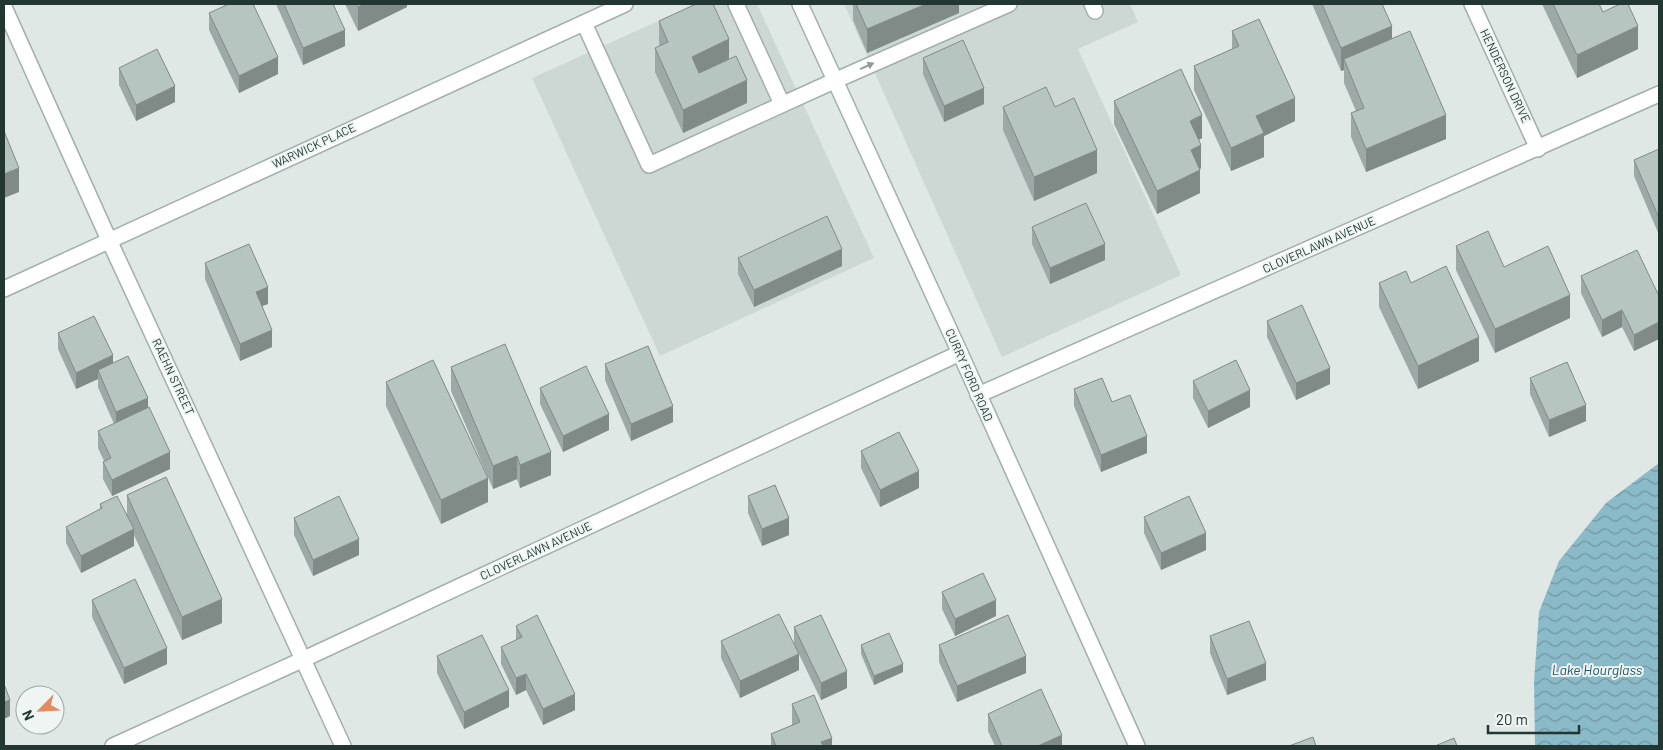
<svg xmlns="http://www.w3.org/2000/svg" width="1663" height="750" font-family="Barlow,sans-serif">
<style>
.built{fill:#cdd8d4}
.water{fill:url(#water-waves)}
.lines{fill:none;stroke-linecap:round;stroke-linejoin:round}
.minor-casing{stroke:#a3afac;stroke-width:18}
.minor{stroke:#fff;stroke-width:15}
.wall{fill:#9da9a6}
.shaded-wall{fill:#808a87}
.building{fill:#b7c5c1;stroke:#808a87}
.oneway{fill:#909a98}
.labels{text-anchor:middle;stroke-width:4;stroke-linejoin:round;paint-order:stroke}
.street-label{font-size:12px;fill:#223632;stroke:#eef5f2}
.water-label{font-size:14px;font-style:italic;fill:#23596b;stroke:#eef5f2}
</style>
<defs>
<pattern id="water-waves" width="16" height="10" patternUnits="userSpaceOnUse" patternTransform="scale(1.25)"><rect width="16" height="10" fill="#8bbac8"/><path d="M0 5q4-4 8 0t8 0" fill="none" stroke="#7198a3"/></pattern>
</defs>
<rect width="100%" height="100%" fill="#dfe8e5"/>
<g class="built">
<path d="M696,4H757L874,258L660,356L532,78Z"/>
<path d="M844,4H1130L1138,22L1078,49L1181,275L1002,357Z"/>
</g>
<path class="water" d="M1659,463V746H1535L1534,681L1539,612L1559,561L1606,503Z"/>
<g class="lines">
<g class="minor-casing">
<g id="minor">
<path d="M736,4L782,104"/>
<path d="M800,4L960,353L1137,746"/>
<path d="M1092,4L1095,11"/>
<path d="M1472,4L1538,149"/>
<path d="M4,7L109,240L343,746"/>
<path d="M584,23L649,165L834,81L1009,4"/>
<path d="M4,289L625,4"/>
<path d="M978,395L1659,94"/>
<path d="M113,746L304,659L960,353"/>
</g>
</g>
<use href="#minor" class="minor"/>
</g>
<g class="wall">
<path d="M276,4H333L345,46L303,65Z"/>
<path d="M345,4H407V7L358,31Z"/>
<path d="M853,4H959V13L867,53L853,20Z"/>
<path d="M1312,4H1382L1392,39L1446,139L1366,172L1351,137V113L1356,111L1344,83V70L1341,71Z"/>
<path d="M1542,4H1599L1603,12L1638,49L1577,78Z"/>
<path d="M209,13L278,74L239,93L209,30Z"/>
<path d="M659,21L729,59L747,103L683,133L655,72V48L660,46L659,44Z"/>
<path d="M1232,31L1295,121L1264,136V157L1231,171L1194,90V66L1232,49Z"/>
<path d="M923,58L984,104L944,122L923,74Z"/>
<path d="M119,68L175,102L136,121L119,85Z"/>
<path d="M1114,101L1202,138L1199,140L1201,168L1200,169V193L1157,214L1114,124Z"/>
<path d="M1003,107H1055L1097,173L1034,201L1003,130Z"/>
<path d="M1659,149V235L1634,176V160Z"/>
<path d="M1032,227L1105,260L1050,284L1032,244Z"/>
<path d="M1456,246L1504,267L1570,318L1495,353L1456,270Z"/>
<path d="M738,258L842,266L754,307L738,274Z"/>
<path d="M205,263L268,304L262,306L272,347L240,361L205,279Z"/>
<path d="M1581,276L1659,296V339L1634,351L1622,327L1602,337L1581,293Z"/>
<path d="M1379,283H1411L1479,361L1418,389L1379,307Z"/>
<path d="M1267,321L1330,384L1296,400L1267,337Z"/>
<path d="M58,333L113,363L148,408L170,469L112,496L103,479V462L104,461L98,448V431L114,424L98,387V379L76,389L58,349Z"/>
<path d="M605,364L673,422L631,441L605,380Z"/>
<path d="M451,367L551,475L520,488L517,479L493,489L451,391Z"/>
<path d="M1530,378L1586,421L1549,437L1530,394Z"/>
<path d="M1193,381L1250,407L1208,428L1193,398Z"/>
<path d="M386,382L488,502L441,524L386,406Z"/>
<path d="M540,388L609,430L563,452L540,404Z"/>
<path d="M1074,389L1112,402L1147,453L1101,472L1074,406Z"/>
<path d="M861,451L919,488L880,507L861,468Z"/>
<path d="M127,495L222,623L182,640L134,535V546L81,573L66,543V527L100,509V504L127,514Z"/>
<path d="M748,496L789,535L762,546L748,513Z"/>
<path d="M1144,517L1206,550L1161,570L1144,533Z"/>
<path d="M294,518L359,555L313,576L294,535Z"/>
<path d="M942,592L996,616L955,636L942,609Z"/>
<path d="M92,600L167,664L124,684L92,617Z"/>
<path d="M516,626L575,710L543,725L526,690L516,695L501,664V647L516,640Z"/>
<path d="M794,627L847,688L821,700L794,644Z"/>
<path d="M1210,636L1266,680L1227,695L1210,653Z"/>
<path d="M721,641L799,670L740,698L721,658Z"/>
<path d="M861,645L903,672L874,685L861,654Z"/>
<path d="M939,645L1026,673L957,702L939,662Z"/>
<path d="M437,656L509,707L464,729L437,673Z"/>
<path d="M792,704L832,746H771V734L792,725Z"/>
<path d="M988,714L1062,746H995L988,731Z"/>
</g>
<g class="shaded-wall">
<path d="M365,4H407V7L358,31V7Z"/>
<path d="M926,4H959V13L867,53V29Z"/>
<path d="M1392,26V49L1344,59V70L1341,71V48Z"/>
<path d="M1638,26V49L1577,78V55Z"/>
<path d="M345,30V46L303,65V48Z"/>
<path d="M729,39V63L692,81V57Z"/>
<path d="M278,57V74L239,93V76Z"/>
<path d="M747,80V103L683,133V110Z"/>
<path d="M175,86V102L136,121V105Z"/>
<path d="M984,88V104L944,122V106Z"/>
<path d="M1295,98V121L1264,136V157L1231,171V148L1256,116Z"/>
<path d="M1202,115V138L1190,144V121Z"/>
<path d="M1446,115V139L1366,172V149Z"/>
<path d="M1201,145V168L1191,173V150Z"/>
<path d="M1097,150V173L1034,201V177Z"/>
<path d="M19,168V192L4,198V174Z"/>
<path d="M1200,170V193L1157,214V191Z"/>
<path d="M1105,244V260L1050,284V268Z"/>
<path d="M842,249V266L754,307V290Z"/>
<path d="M268,287V304L256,308V292Z"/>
<path d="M1570,295V318L1495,353V329Z"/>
<path d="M1622,310V327L1602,337V320Z"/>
<path d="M1659,322V339L1634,351V335Z"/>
<path d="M272,330V347L240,361V344Z"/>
<path d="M1479,337V361L1418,389V366Z"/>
<path d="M113,355V372L98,370V379L76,389V373Z"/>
<path d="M1330,368V384L1296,400V383Z"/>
<path d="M1250,390V407L1208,428V411Z"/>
<path d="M148,398V415L116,428V412Z"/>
<path d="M1586,405V421L1549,437V420Z"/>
<path d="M673,406V422L631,441V424Z"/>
<path d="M609,414V430L563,452V436Z"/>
<path d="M1147,436V453L1101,472V455Z"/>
<path d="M170,452V469L112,496V480Z"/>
<path d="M551,452V475L520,488V465Z"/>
<path d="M517,456V479L493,489V466Z"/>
<path d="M919,471V488L880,507V490Z"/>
<path d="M488,478V502L441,524V500Z"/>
<path d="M789,518V535L762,546V529Z"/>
<path d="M134,529V546L81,573V556Z"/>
<path d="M1206,533V550L1161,570V553Z"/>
<path d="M359,539V555L313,576V560Z"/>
<path d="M222,599V623L182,640V617Z"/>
<path d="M996,600V616L955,636V619Z"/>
<path d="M167,648V664L124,684V668Z"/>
<path d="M799,654V670L740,698V681Z"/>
<path d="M1026,656V673L957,702V686Z"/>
<path d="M1266,663V680L1227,695V679Z"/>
<path d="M903,664V672L874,685V676Z"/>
<path d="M847,671V688L821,700V683Z"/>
<path d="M526,674V690L516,695V678Z"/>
<path d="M509,690V707L464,729V712Z"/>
<path d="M575,694V710L543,725V709Z"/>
<path d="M10,700V716L4,719V702Z"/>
<path d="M1062,735V746H1038Z"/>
<path d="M832,738V746H821V742Z"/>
</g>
<g class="building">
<path d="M229,4H253L278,57L239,76L209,13Z"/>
<path d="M284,4H333L345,30L303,48Z"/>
<path d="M356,4H365L358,7Z"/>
<path d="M696,4H713L729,39L692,57L699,73L736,56L747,80L683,110L655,48L668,42L659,21Z"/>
<path d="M856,4H926L867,29Z"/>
<path d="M1322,4H1382L1392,26L1341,48Z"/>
<path d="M1553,4H1599L1603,12L1620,4H1628L1638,26L1577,55Z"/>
<path d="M1259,19L1295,98L1256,116L1264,133L1231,148L1194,66L1239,46L1232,31Z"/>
<path d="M1410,31L1446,115L1366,149L1351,113L1364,108L1344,59Z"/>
<path d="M963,40L984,88L944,106L923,58Z"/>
<path d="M157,49L175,86L136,105L119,68Z"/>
<path d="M1181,69L1202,115L1190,121L1201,145L1191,150L1200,170L1157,191L1114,101Z"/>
<path d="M1046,87L1055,107L1074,98L1097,150L1034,177L1003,107Z"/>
<path d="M4,131L19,168L4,174Z"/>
<path d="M1659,149V218L1634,160Z"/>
<path d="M1086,203L1105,244L1050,268L1032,227Z"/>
<path d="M827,216L842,249L754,290L738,258Z"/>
<path d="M1488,231L1504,267L1548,246L1570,295L1495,329L1456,246Z"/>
<path d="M249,244L268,287L256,292L272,330L240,344L205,263Z"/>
<path d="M1637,250L1659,296V322L1634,335L1622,310L1602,320L1581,276Z"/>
<path d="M1446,266L1479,337L1418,366L1379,283L1406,271L1411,283Z"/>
<path d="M1302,305L1330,368L1296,383L1267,321Z"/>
<path d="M94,316L113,355L76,373L58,333Z"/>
<path d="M505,344L551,452L520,465L517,456L493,466L451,367Z"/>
<path d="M648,346L673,406L631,424L605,364Z"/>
<path d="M128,356L148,398L116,412L98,370Z"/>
<path d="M433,360L488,478L441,500L386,382Z"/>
<path d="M1236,360L1250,390L1208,411L1193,381Z"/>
<path d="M1567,362L1586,405L1549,420L1530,378Z"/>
<path d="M586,366L609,414L563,436L540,388Z"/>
<path d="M1102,378L1112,402L1130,395L1147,436L1101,455L1074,389Z"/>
<path d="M149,407L170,452L112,480L103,462L111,458L98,431Z"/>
<path d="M899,432L919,471L880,490L861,451Z"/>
<path d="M166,477L222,599L182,617L127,495Z"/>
<path d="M775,485L789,518L762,529L748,496Z"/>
<path d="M117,496L134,529L81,556L66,527L102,508L100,504Z"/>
<path d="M339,496L359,539L313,560L294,518Z"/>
<path d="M1189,496L1206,533L1161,553L1144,517Z"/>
<path d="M983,573L996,600L955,619L942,592Z"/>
<path d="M135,579L167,648L124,668L92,600Z"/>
<path d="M779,614L799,654L740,681L721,641Z"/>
<path d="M537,615L575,694L543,709L526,674L516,678L501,647L522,637L516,626Z"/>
<path d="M821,615L847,671L821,683L794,627Z"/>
<path d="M1008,615L1026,656L957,686L939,645Z"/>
<path d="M1249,621L1266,663L1227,679L1210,636Z"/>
<path d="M889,633L903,664L874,676L861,645Z"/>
<path d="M482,635L509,690L464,712L437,656Z"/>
<path d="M4,684L10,700L4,702Z"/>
<path d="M1041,689L1062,735L1038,746H1002L988,714Z"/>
<path d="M814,695L832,738L821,742L823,746H776L771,734L800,722L792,704Z"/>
<path d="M1313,737L1316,746H1289Z"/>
<path d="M1454,738L1457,746H1435Z"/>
</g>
<defs><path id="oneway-solid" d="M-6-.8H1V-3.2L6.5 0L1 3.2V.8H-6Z" transform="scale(1.25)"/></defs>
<use class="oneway" href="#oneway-solid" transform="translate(867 66) rotate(-24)"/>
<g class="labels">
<g class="street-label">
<text transform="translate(1505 76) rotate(65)" y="4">HENDERSON DRIVE</text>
<text transform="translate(314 146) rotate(-25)" y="4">WARWICK PLACE</text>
<text transform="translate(1319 245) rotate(-24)" y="4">CLOVERLAWN AVENUE</text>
<text transform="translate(969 375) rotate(66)" y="4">CURRY FORD ROAD</text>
<text transform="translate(173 377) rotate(65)" y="4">RAEHN STREET</text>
<text transform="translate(536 551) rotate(-25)" y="4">CLOVERLAWN AVENUE</text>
</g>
<g class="water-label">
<text x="1597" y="675">Lake Hourglass</text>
</g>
</g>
<rect width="1663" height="750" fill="none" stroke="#223632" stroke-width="10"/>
<g transform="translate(40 710) rotate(246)"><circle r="24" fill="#eef5f2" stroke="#9ca9a5"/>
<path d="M0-4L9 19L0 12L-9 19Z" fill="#e38c62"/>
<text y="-8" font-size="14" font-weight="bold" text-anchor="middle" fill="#223632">N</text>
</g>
<path d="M1488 725v8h91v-8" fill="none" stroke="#223632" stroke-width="2.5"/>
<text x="1496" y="725" font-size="15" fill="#223632" stroke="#eef5f2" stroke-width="4" paint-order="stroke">20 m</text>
</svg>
